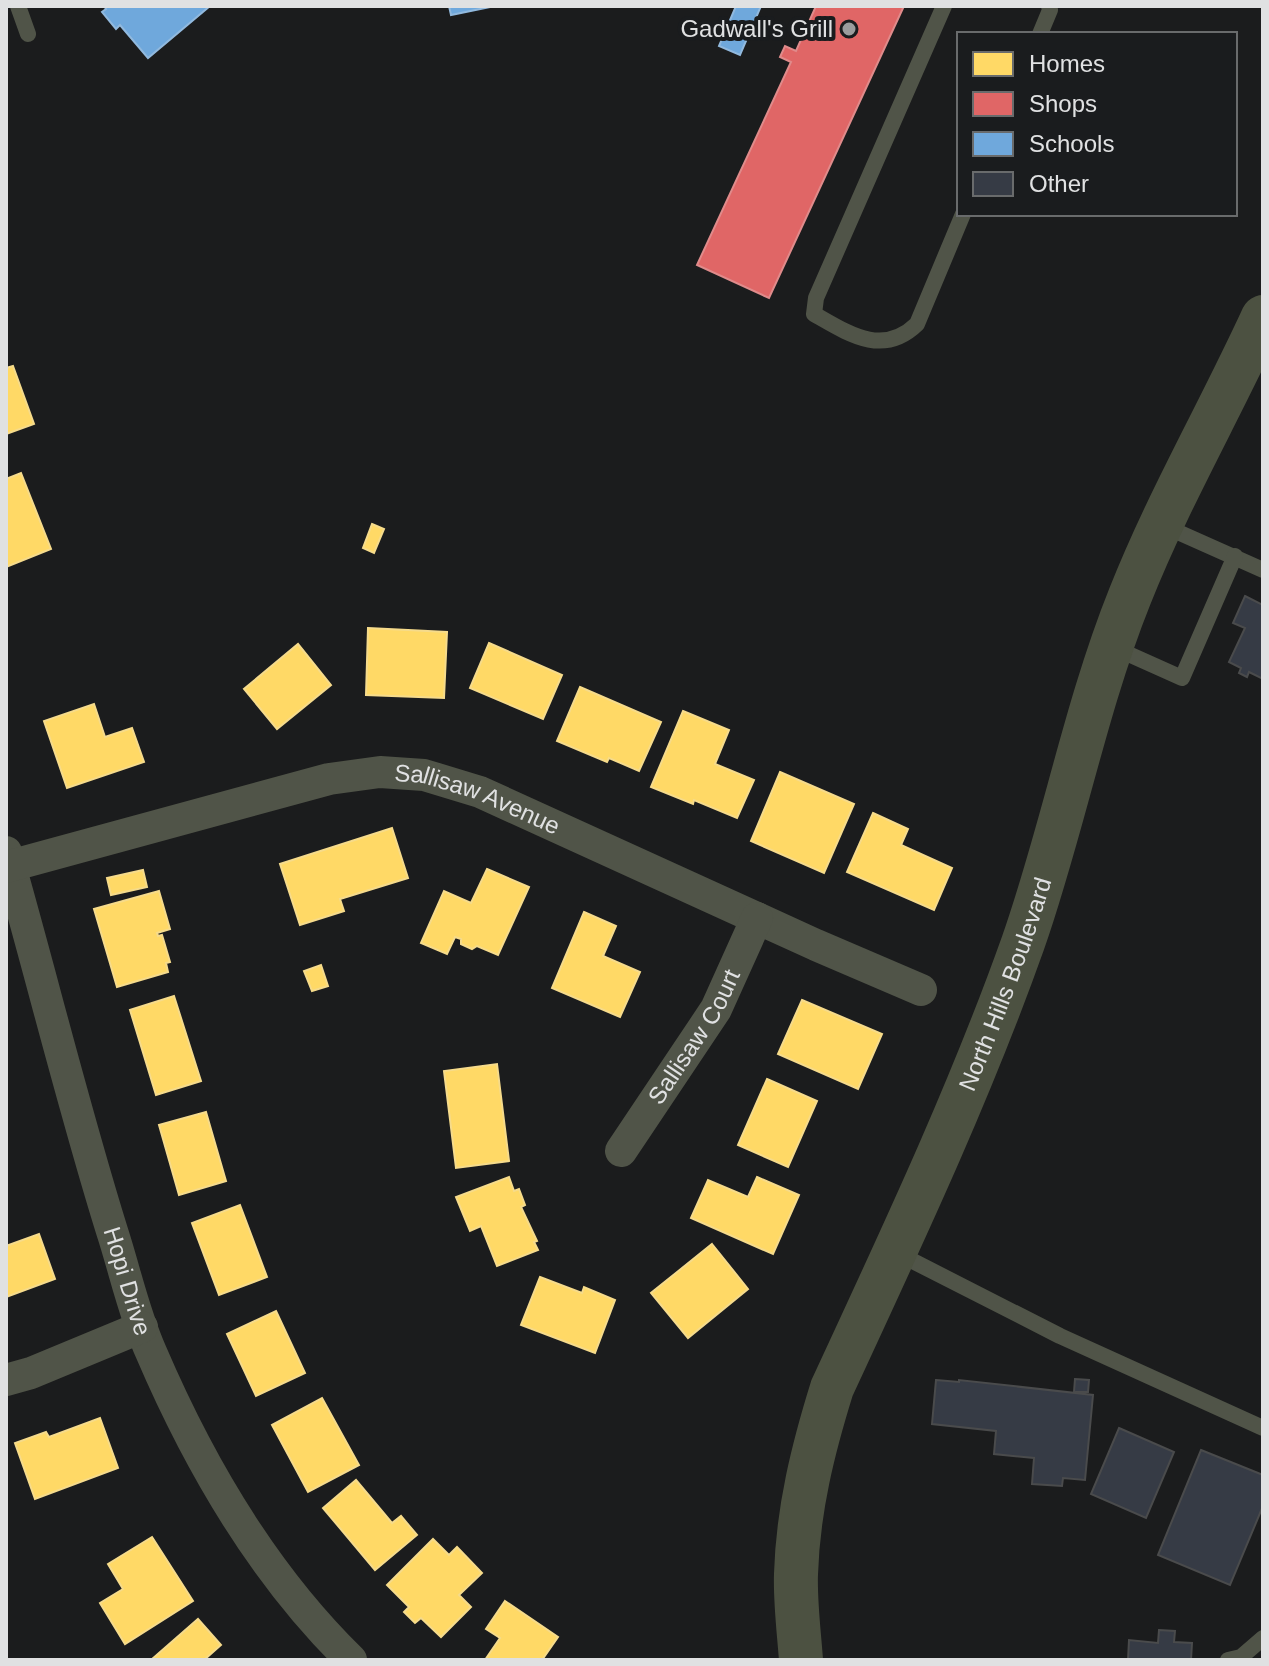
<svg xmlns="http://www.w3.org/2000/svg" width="1269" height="1666" font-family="Arial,sans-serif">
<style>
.homes{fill:#ffd966;stroke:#f6db8b;stroke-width:2}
.shops{fill:#e06666;stroke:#e08b8b;stroke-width:2}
.schools{fill:#6fa8dc;stroke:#91b9de;stroke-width:2}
.building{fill:#363b45;stroke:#4a4b4c;stroke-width:2}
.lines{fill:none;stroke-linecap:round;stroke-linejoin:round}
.lane{stroke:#505448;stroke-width:16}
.street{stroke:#505448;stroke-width:32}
.secondary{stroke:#4c5141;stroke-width:44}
.poi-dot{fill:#9b9c9d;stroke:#1a1c1e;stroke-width:3}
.labels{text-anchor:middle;stroke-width:8;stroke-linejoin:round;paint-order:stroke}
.poi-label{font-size:24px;fill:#e0e1e2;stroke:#1a1c1e;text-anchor:end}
.street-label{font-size:24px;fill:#e0e1e2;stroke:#1a1c1e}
</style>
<rect width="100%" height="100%" fill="#1b1c1d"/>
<g class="homes">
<path d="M13,366L34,424L6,434V368Z"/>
<path d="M21,473L51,549L6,567V479Z"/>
<path d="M372,524L384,529L374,553L363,548Z"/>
<path d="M368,628L447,632L444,698L366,695Z"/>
<path d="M489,643L562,675L543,719L470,688Z"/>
<path d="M298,644L331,685L277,729L244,689Z"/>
<path d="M580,687L661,722L639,771L609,758L607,762L557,741Z"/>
<path d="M94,704L105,737L132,728L144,762L67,788L44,721Z"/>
<path d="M683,711L729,730L715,764L754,780L737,818L694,800L693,804L651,787Z"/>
<path d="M780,772L854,804L824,873L751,841Z"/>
<path d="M873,813L908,829L901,845L952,868L934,910L847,872Z"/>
<path d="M392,828L408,878L340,899L344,911L300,925L280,864Z"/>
<path d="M487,869L529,887L498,955L477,946L472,949L461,944V939L455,937L447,954L421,943L444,891L471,903Z"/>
<path d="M143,870L147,887L111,895L107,878Z"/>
<path d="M159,891L170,929L157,933L158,936L162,935L170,962L166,963L168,972L117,987L94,909Z"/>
<path d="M584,912L616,926L603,956L640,972L620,1017L552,988Z"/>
<path d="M321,965L328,986L312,991L304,971Z"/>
<path d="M174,996L201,1081L156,1095L130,1010Z"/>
<path d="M802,1000L882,1034L858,1089L778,1054Z"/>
<path d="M497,1064L509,1161L456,1168L444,1071Z"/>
<path d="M767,1079L817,1101L788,1167L738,1145Z"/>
<path d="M206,1112L226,1181L179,1195L159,1125Z"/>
<path d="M509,1177L514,1191L519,1189L525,1205L521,1207L537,1241L534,1242L538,1250L497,1266L481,1226L470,1231L456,1197Z"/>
<path d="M757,1177L799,1195L773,1254L691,1218L708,1180L748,1197Z"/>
<path d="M240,1205L267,1277L219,1295L192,1223Z"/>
<path d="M39,1234L55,1279L6,1297V1246Z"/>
<path d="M712,1244L748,1289L688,1338L651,1293Z"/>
<path d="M540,1277L582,1293L584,1287L615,1300L595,1353L521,1325Z"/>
<path d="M276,1311L305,1373L256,1396L227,1334Z"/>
<path d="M322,1398L359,1465L308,1492L272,1425Z"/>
<path d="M100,1418L118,1468L35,1499L15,1443L46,1432L49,1437Z"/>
<path d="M356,1480L392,1523L401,1516L417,1535L375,1570L323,1508Z"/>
<path d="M152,1537L193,1601L125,1644L100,1603L123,1589L108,1564Z"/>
<path d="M433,1539L449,1555L457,1547L482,1573L459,1595L471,1607L441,1637L421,1618L415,1623L404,1612L409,1607L387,1585Z"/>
<path d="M505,1601L558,1637L542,1660H485L500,1638L486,1629Z"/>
<path d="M198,1619L221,1645L204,1660H151Z"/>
</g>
<path class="shops" d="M816,6H904L769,298L697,265L791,62L780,57L785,46L796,51Z"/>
<g class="schools">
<path d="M104,6H210L148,58L120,25L116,29L102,12L106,9Z"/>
<path d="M449,6H495L451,15Z"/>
<path d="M736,6H761L740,55L719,46Z"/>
</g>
<g class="building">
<path d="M1245,596L1263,605V679L1249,672L1247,677L1239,673L1241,668L1229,662L1245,628L1233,623Z"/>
<path d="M1075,1379L1089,1380L1088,1392H1074Z"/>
<path d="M936,1380L959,1382V1380L1093,1395L1085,1480L1063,1478L1062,1486L1032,1484L1034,1458L994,1454L996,1431L932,1424Z"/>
<path d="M1119,1428L1174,1452L1146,1518L1091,1494Z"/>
<path d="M1201,1450L1263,1475V1506L1230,1585L1158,1555Z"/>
<path d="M1159,1630L1175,1631L1174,1642L1192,1643L1191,1660H1128L1129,1640L1158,1643Z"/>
</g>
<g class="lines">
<g class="lane">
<path d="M18,6L28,34"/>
<path d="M944,6L816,298L814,314C849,334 883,357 917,324L963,214"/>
<path d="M1040,34L1050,10L1049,6"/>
<path d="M1162,525L1263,570"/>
<path d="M1115,648L1182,678L1235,556"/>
<path d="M895,1252L1060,1336L1263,1428"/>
<path d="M1228,1660L1241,1657L1263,1638"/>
</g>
<g class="street">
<path id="s1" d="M6,852C42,978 73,1106 112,1231C125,1271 134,1314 151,1352C199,1464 263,1574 351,1660"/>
<path id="s2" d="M6,867L329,779L380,772L424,775L480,792L816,945L921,990"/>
<path id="s3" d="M621,1151L716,1009L757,918"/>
<path d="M6,1380L31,1373L142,1327"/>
</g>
<path class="secondary" id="s4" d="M801,1660C799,1632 795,1602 796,1574C798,1509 813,1449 832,1388C900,1241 969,1095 1023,943C1063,829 1085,708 1130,596C1168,500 1220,411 1263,317"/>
</g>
<circle class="poi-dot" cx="849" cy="29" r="8"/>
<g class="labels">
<g class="poi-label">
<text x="833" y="37">Gadwall's Grill</text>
</g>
<g class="street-label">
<text dy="8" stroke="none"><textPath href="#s2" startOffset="488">Sallisaw Avenue</textPath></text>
<text dy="8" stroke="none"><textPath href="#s4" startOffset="716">North Hills Boulevard</textPath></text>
<text dy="8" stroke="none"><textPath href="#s3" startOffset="136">Sallisaw Court</textPath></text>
<text dy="8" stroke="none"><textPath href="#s1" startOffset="446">Hopi Drive</textPath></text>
</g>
</g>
<rect width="1269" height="1666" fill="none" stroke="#e0e1e2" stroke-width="16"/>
<rect x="957" y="32" width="280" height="184" fill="#1a1c1e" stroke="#696b6c" stroke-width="2"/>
<rect x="973" y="52" width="40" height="24" fill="#ffd966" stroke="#696b6c" stroke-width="2"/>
<text x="1029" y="72" font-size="24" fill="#e0e1e2">Homes</text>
<rect x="973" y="92" width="40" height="24" fill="#e06666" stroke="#696b6c" stroke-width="2"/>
<text x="1029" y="112" font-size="24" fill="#e0e1e2">Shops</text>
<rect x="973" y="132" width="40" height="24" fill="#6fa8dc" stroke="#696b6c" stroke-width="2"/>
<text x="1029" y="152" font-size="24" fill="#e0e1e2">Schools</text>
<rect x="973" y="172" width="40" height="24" fill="#363b45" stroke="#696b6c" stroke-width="2"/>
<text x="1029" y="192" font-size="24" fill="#e0e1e2">Other</text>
</svg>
